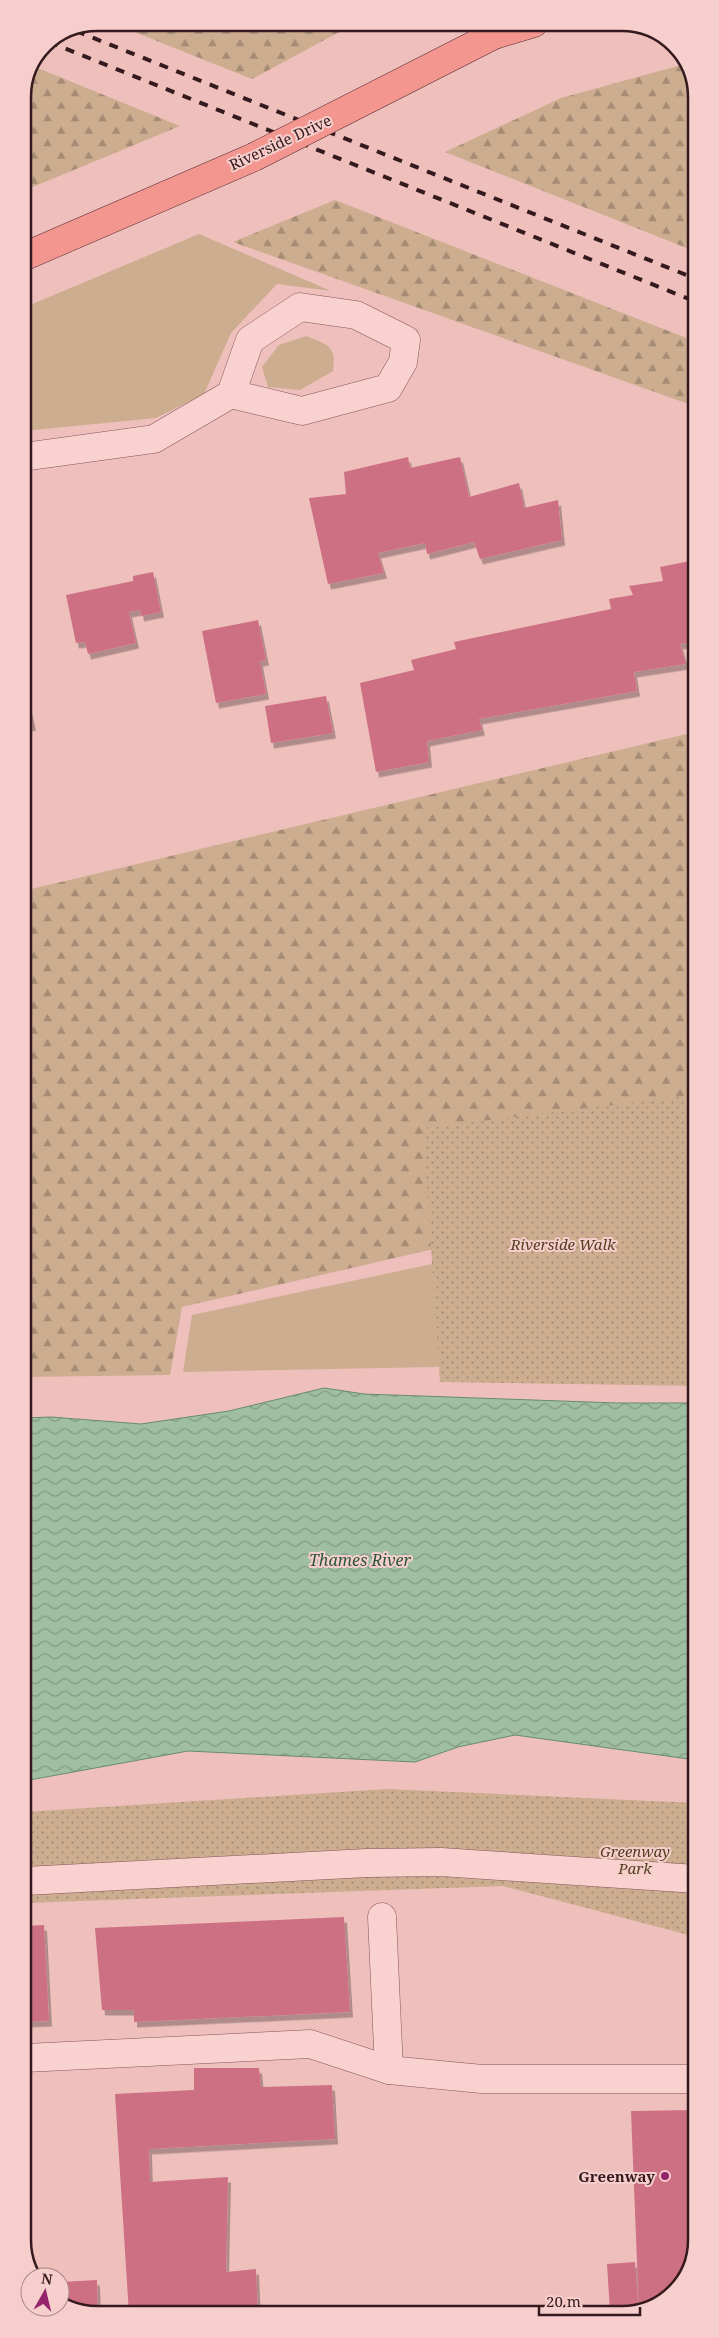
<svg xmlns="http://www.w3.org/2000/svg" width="719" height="2337" font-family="'Noto Serif',serif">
<defs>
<pattern id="forest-firs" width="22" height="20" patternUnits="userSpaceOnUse" patternTransform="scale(1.25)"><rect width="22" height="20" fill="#ccad90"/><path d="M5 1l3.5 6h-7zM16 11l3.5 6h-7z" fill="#a68c75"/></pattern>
<pattern id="park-dots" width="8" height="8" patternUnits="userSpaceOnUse" patternTransform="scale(1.25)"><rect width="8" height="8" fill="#ccad90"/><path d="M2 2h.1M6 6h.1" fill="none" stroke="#a68c75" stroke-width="1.8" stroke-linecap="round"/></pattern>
<pattern id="water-waves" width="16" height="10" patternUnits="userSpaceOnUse" patternTransform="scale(1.25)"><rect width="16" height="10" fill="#a0bfa2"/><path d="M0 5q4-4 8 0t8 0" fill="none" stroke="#839a83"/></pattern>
<filter id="shadow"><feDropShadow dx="3" dy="5.5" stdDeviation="0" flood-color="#0004"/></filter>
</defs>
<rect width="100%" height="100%" fill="#eebfbb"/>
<g fill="#ccad90">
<polygon points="199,234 331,291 277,284 231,333 204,394 156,418 23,431 23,308"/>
<path d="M306,336C327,344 337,346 333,371L300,390L268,387L262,367L279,345Z"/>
<polygon points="559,1237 688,1362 183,1372 192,1315"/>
</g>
<g fill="url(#forest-firs)">
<polygon points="112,23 356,23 252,79"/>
<polygon points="685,64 694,78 694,251 445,152 561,98"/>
<polygon points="35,67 180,126 23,191 23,97"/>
<polygon points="335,200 694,341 694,406 233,242"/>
<polygon points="695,732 695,1230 560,1220 182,1307 170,1375 24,1377 23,891"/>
</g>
<g fill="url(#park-dots)">
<polygon points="695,1095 696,1386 440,1382 423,1128"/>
<polygon points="387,1789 696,1803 696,1937 503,1886 25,1903 24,1812"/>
</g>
<polygon fill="url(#water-waves)" stroke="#678c6c" points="324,1388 364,1394 617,1403 696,1403 696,1760 515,1735 458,1747 415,1762 188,1751 24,1781 24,1418 51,1417 141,1424 229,1411"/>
<g fill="#ce7084" filter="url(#shadow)">
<polygon points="408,457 410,468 460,457 469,497 519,483 524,508 558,500 562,540 480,559 474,542 427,554 425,543 378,553 384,573 328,584 309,498 346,494 344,472"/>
<polygon points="695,560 695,642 680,644 686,664 634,672 637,691 479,719 482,730 427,741 429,762 376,772 360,683 414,670 411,660 456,649 454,642 611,609 609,599 633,595 629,586 663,581 660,567"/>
<polygon points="153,572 161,612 141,616 140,610 129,612 136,643 88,654 85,642 76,643 66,595 133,581 133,576"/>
<polygon points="258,620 266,660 260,661 266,694 216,703 202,631"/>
<polygon points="23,681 33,725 23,727"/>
<polygon points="326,696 333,733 271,743 265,706"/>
<polygon points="344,1917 350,2012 134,2022 134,2010 102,2010 95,1928"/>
<polygon points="44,1925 49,2021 25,2022 25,1926"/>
<polygon points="194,2068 259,2068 261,2087 332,2085 335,2139 149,2149 150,2182 228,2177 226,2272 256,2269 258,2314 129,2314 115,2094 194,2090"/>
<polygon points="696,2110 696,2240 681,2286 639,2312 631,2111"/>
<polygon points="635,2262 639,2312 610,2312 607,2264"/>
<polygon points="97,2280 98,2314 92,2314 60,2301 60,2282"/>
</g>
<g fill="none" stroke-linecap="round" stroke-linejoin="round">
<g stroke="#86555a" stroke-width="29">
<g id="minor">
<polyline points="23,457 154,439 231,394 302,411 388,388 403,362 406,340 356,315 300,307 250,340 231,394"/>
<polyline points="25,1881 367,1863 441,1862 696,1879"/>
<polyline points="382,1917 389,2070"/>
<polyline points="25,2058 310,2044 389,2070 482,2079 696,2079"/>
</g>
</g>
<g stroke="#532a31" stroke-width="29">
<g id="major">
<polyline points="494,35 534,23"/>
<polyline points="23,257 254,157"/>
</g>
</g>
<use href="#minor" stroke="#f9d1ce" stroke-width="28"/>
<use href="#major" stroke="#f49690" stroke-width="28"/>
<g stroke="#341a1e" stroke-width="4" stroke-dasharray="9 9" stroke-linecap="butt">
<polyline points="76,31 694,278"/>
<polyline points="49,42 694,301"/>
</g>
<g stroke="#532a31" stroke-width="29" stroke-linecap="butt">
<polyline id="major-bridge" points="254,157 494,35"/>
</g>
<use href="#major-bridge" stroke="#f49690" stroke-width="28"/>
</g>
<circle fill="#96246d" stroke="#f6cecb" stroke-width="2" cx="665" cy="2176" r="5"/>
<g text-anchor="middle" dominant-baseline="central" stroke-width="4" stroke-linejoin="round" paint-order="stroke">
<g font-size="15" fill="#341a1e" stroke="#f6cecb">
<text transform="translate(280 142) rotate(-25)">Riverside Drive</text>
</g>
<g font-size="15" font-style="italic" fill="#513f20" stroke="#f6cecb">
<text x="563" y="1244">Riverside Walk</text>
<text x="635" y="1851">Greenway<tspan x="635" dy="17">Park</tspan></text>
</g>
<g font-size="15" font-weight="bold" fill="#341a1e" stroke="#f6cecb" text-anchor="end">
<text x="655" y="2176">Greenway</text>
</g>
<g font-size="16" font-style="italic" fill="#295536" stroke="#f6cecb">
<text x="360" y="1560">Thames River</text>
</g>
</g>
<path d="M0 0H719V2337H0ZM97 31H622A66 66 0 0 1 688 97V2240A66 66 0 0 1 622 2306H97A66 66 0 0 1 31 2240V97A66 66 0 0 1 97 31Z" fill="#f6cecb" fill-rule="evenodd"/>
<path fill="none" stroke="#341a1e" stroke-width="2.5" d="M97 31H622A66 66 0 0 1 688 97V2240A66 66 0 0 1 622 2306H97A66 66 0 0 1 31 2240V97A66 66 0 0 1 97 31Z"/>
<g transform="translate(45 2292) rotate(8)"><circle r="24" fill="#f6cecb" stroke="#a88686"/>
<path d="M0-4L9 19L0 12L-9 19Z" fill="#96246d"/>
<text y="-8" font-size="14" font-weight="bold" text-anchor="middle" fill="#341a1e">N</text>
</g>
<path d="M539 2307v8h101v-8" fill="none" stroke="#341a1e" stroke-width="2.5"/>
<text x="546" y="2307" font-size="15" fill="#341a1e" stroke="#f6cecb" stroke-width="4" paint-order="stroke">20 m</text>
</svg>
